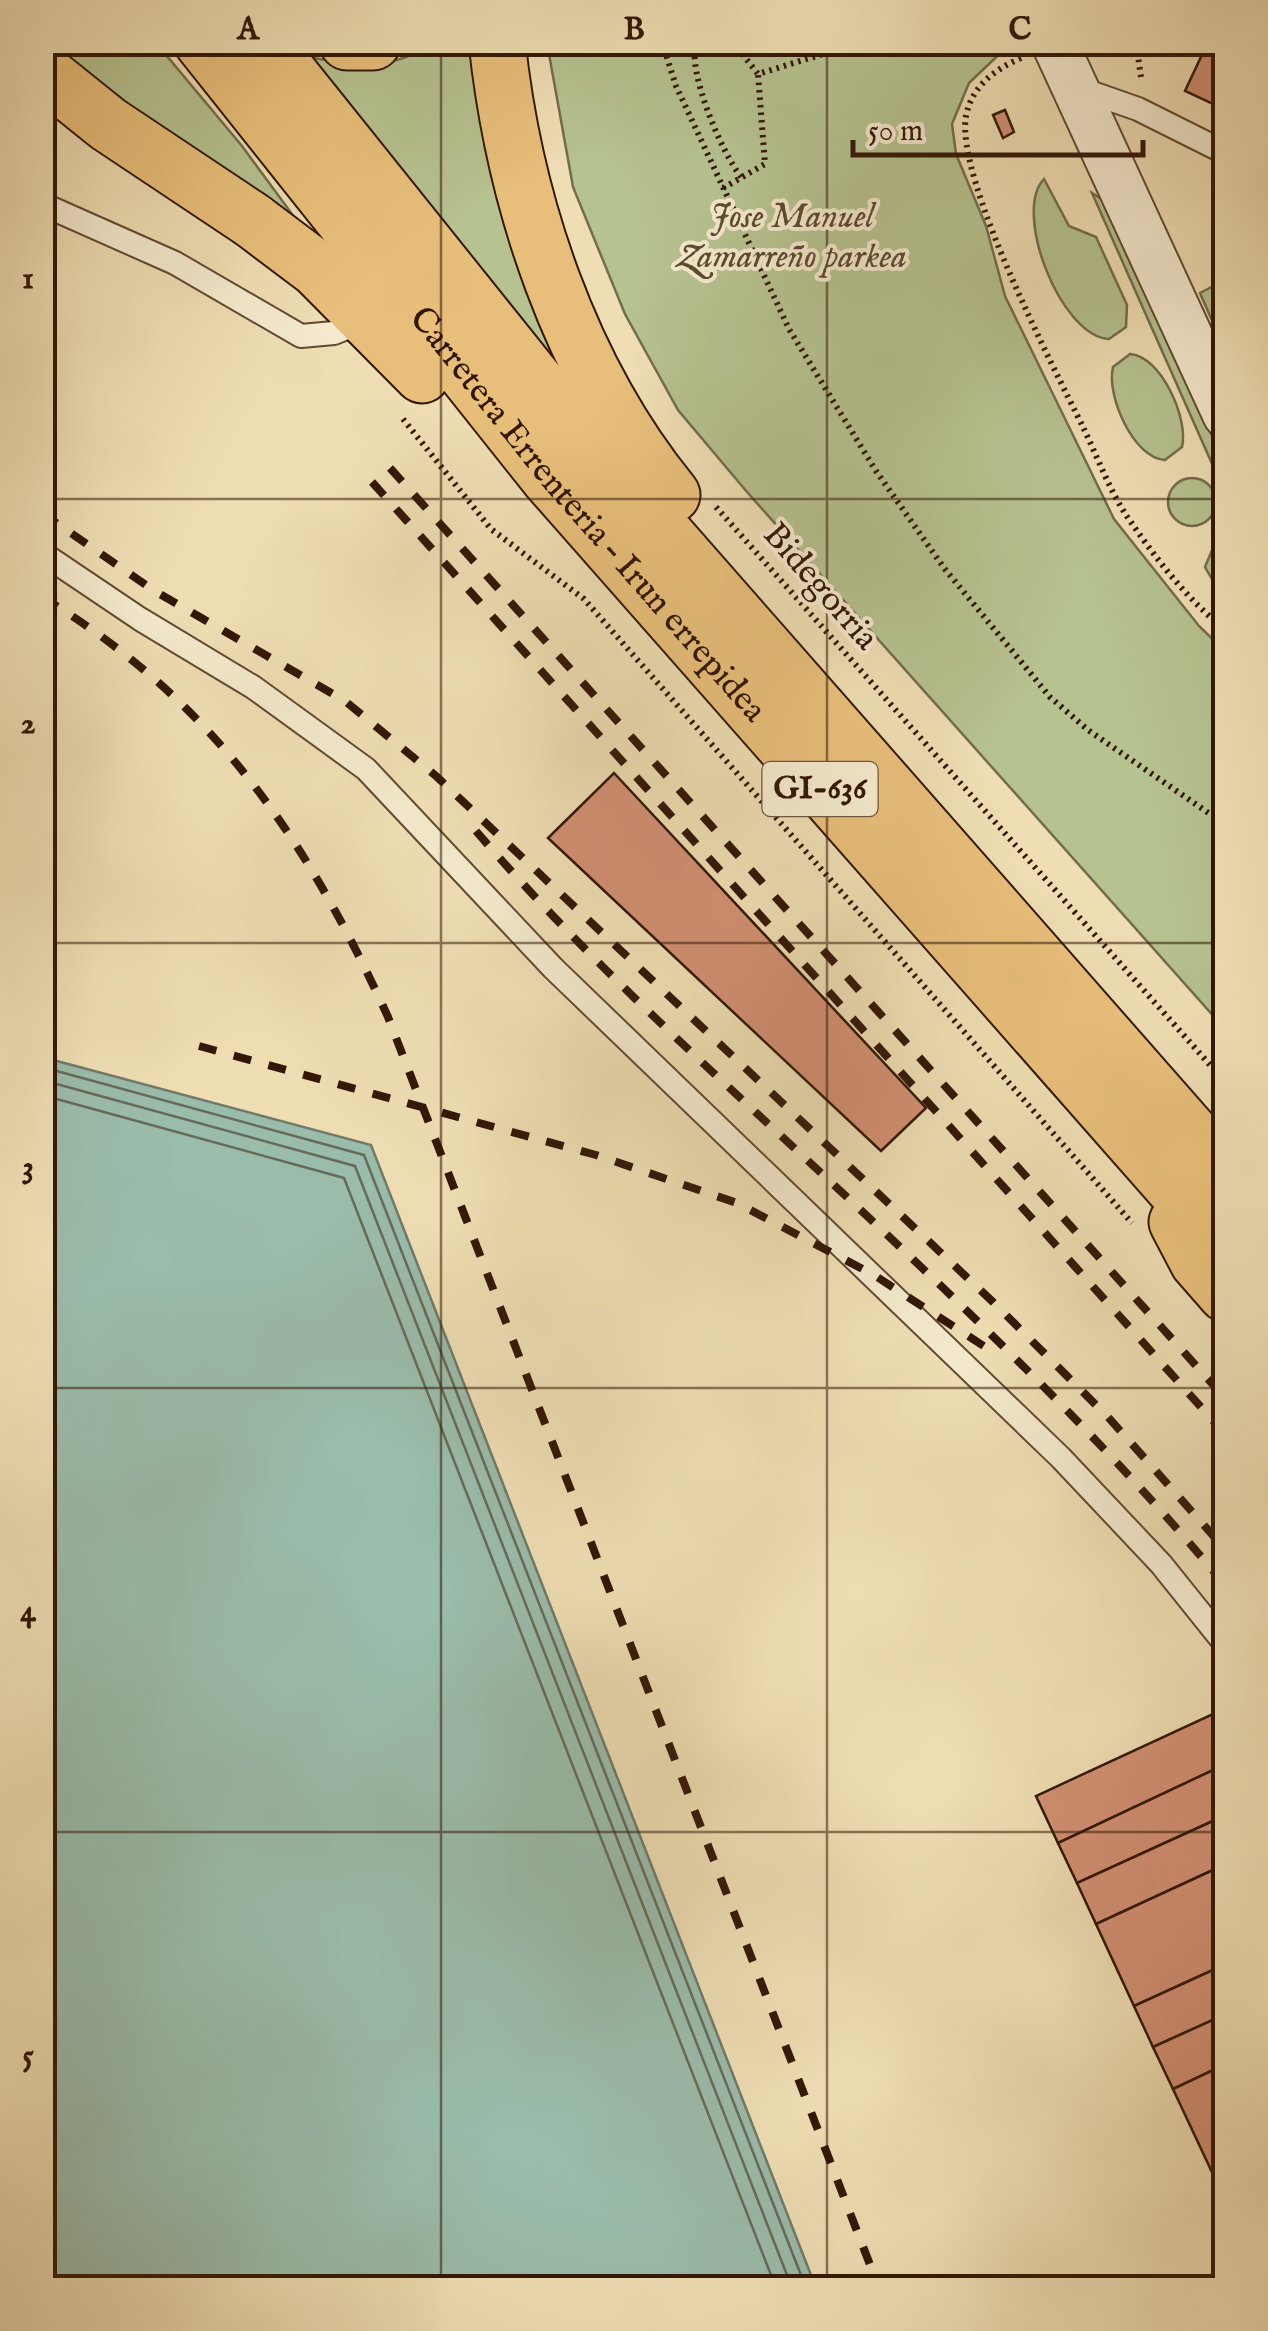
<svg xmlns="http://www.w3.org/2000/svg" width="1268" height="2331" font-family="'IM FELL English',serif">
<rect width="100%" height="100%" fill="#efdeb4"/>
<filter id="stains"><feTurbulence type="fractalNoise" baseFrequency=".002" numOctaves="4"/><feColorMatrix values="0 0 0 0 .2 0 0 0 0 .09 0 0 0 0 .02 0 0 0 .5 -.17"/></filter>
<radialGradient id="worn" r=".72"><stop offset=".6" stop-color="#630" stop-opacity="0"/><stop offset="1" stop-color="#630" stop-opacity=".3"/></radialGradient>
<g fill="#b6c290" stroke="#746c4b" stroke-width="2.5">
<path d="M800,42C850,70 903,46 955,42C974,41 993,42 1011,43L969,83L952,124L956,154L986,226L1005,296L1114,519L1199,626L1225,651V1029L747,492L678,410L625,314L573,187L547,43Z"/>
<polygon points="74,43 156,43 242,146 311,240 67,60"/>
<path d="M429,43H475L580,395L313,58C351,63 397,72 429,43Z"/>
<path d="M1044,179L1069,226L1096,237L1127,305L1126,327L1109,339C1061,337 1012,212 1044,179Z"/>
<polygon points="1092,193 1108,203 1225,465 1225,493"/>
<polygon points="1225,280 1225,350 1200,293"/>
<path d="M1130,354C1161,356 1189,419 1182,447L1165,460C1133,458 1106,395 1113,367Z"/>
<circle cx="1192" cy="502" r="24"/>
<polygon points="1225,542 1226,542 1225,602 1205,567 1213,548"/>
</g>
<polygon fill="#9abcab" stroke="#707a69" stroke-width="2.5" points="42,1057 371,1145 816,2288 43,2288"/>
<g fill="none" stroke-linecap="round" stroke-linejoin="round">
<g stroke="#666a58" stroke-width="2.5">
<polyline points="42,1067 364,1155 806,2288"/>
<polyline points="42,1080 355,1166 792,2288"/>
<polyline points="42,1095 344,1178 776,2288"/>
</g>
</g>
<g fill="#d29074" stroke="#321706" stroke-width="2.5">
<polygon points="1208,42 1226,42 1226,110 1185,91"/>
<polygon points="1005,110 1014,132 1003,138 993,115"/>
<polygon points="614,773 926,1108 881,1151 548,838"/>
<polygon points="1226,1708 1226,1764 1058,1843 1036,1796"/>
<polygon points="1226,1764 1226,1815 1077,1883 1058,1843"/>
<polygon points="1226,1815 1226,1864 1096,1924 1077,1883"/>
<polygon points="1226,1864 1226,1964 1134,2006 1096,1924"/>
<polygon points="1226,1964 1226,2014 1153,2047 1134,2006"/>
<polygon points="1226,2014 1226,2064 1173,2089 1153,2047"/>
<polygon points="1226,2064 1226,2163 1211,2170 1173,2089"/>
<polygon points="1226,2163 1226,2202 1211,2170"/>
</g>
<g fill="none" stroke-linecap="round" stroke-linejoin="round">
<g stroke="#614932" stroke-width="26">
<g id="lane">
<polyline points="1078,88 1138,109 1226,153"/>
<polyline points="42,204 175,263 301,336 334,333 366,320"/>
<polyline points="42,553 140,619 253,687 366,769 553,968 1061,1458 1161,1564 1226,1645"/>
</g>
</g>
<g stroke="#614932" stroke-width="49">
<polyline id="street" points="1054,42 1226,415"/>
</g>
<g stroke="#321706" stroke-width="59">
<g id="primary">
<path id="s1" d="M202,42L548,477L1226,1247"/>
<polyline points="264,42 587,445 1226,1173"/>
<polyline points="347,42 373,42"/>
<path d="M497,42C514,202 570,370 672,495"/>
<polyline points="252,220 317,269 422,375"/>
<polyline points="1177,1222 1198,1262 1226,1294"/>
</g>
</g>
<g stroke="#321706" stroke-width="6" stroke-dasharray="2.5 5" stroke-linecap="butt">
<polyline points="662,42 676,86 789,329 876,471 944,568 1050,697 1088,730 1226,825"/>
<path d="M696,42C687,72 722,153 741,177"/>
<polyline points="733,42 758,74 862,42"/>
<path d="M1021,58C994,70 972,86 966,116C955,178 1053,366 1083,427C1097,456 1109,489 1126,515C1154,556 1187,600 1226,630"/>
<polyline points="1141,77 1137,49 1144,42"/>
<polyline points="723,188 765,164 758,74"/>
<polyline points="403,419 491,529 584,599 1132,1223"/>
<polyline points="716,507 1226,1083"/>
</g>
<use href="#lane" stroke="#f5eace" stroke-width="22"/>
<use href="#street" stroke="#f5eace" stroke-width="45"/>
<use href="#primary" stroke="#e8bf7a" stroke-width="55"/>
<g stroke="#321706" stroke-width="8" stroke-dasharray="18 18" stroke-linecap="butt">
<polyline points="390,468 1226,1399"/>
<polyline points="372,482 1226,1435"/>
<polyline points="42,513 153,590 345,701 436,776 993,1302 1108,1417 1226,1550"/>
<path d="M42,597C214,701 307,839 388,1017L879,2288"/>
<path d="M476,831C577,949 691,1052 805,1158C951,1294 1098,1432 1226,1586"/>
<polyline points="199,1046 596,1155 737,1203 874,1275 996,1354"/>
</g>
<g stroke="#321706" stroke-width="59" stroke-linecap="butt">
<polyline id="primary-bridge" points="42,71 108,124 252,220"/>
</g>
<use href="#primary-bridge" stroke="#e8bf7a" stroke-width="55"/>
</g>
<path fill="none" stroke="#321706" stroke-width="2.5" stroke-opacity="0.55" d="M441,42V2288M827,42V2288M42,499H1226M42,943H1226M42,1388H1226M42,1832H1226"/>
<g text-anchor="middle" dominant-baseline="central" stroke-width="8" stroke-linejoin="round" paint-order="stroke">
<rect fill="#f5eace" stroke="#6c5642" stroke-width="2.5" x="762.5" y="762" width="115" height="54" rx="8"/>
<g font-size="32" font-weight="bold" fill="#321706">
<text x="820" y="789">GI-636</text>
</g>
<g font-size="35" font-style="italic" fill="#5a4a2f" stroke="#f5eace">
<text x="792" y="217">Jose Manuel<tspan x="792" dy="40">Zamarreño parkea</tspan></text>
</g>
<g font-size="35" fill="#321706" stroke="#f5eace">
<text stroke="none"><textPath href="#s1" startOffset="610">Carretera Errenteria – Irun errepidea</textPath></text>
<text transform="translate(820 587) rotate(49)">Bidegorria</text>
</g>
</g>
<rect width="1268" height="2331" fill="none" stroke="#efdeb4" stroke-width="110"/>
<path d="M853 140v15h290v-15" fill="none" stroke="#321706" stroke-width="5"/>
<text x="868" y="140" font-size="30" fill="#321706" stroke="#f5eace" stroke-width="8" paint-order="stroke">50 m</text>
<rect x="55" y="55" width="1158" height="2221" fill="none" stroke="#321706" stroke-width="4"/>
<g font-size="32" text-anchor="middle" font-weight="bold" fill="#321706">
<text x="248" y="39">A</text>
<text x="634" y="39">B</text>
<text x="1020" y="39">C</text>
<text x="28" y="288">1</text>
<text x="28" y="733">2</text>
<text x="28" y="1177">3</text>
<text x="28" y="1621">4</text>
<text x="28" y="2065">5</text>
</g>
<rect width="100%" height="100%" filter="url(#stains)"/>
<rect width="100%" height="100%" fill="url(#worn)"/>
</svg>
